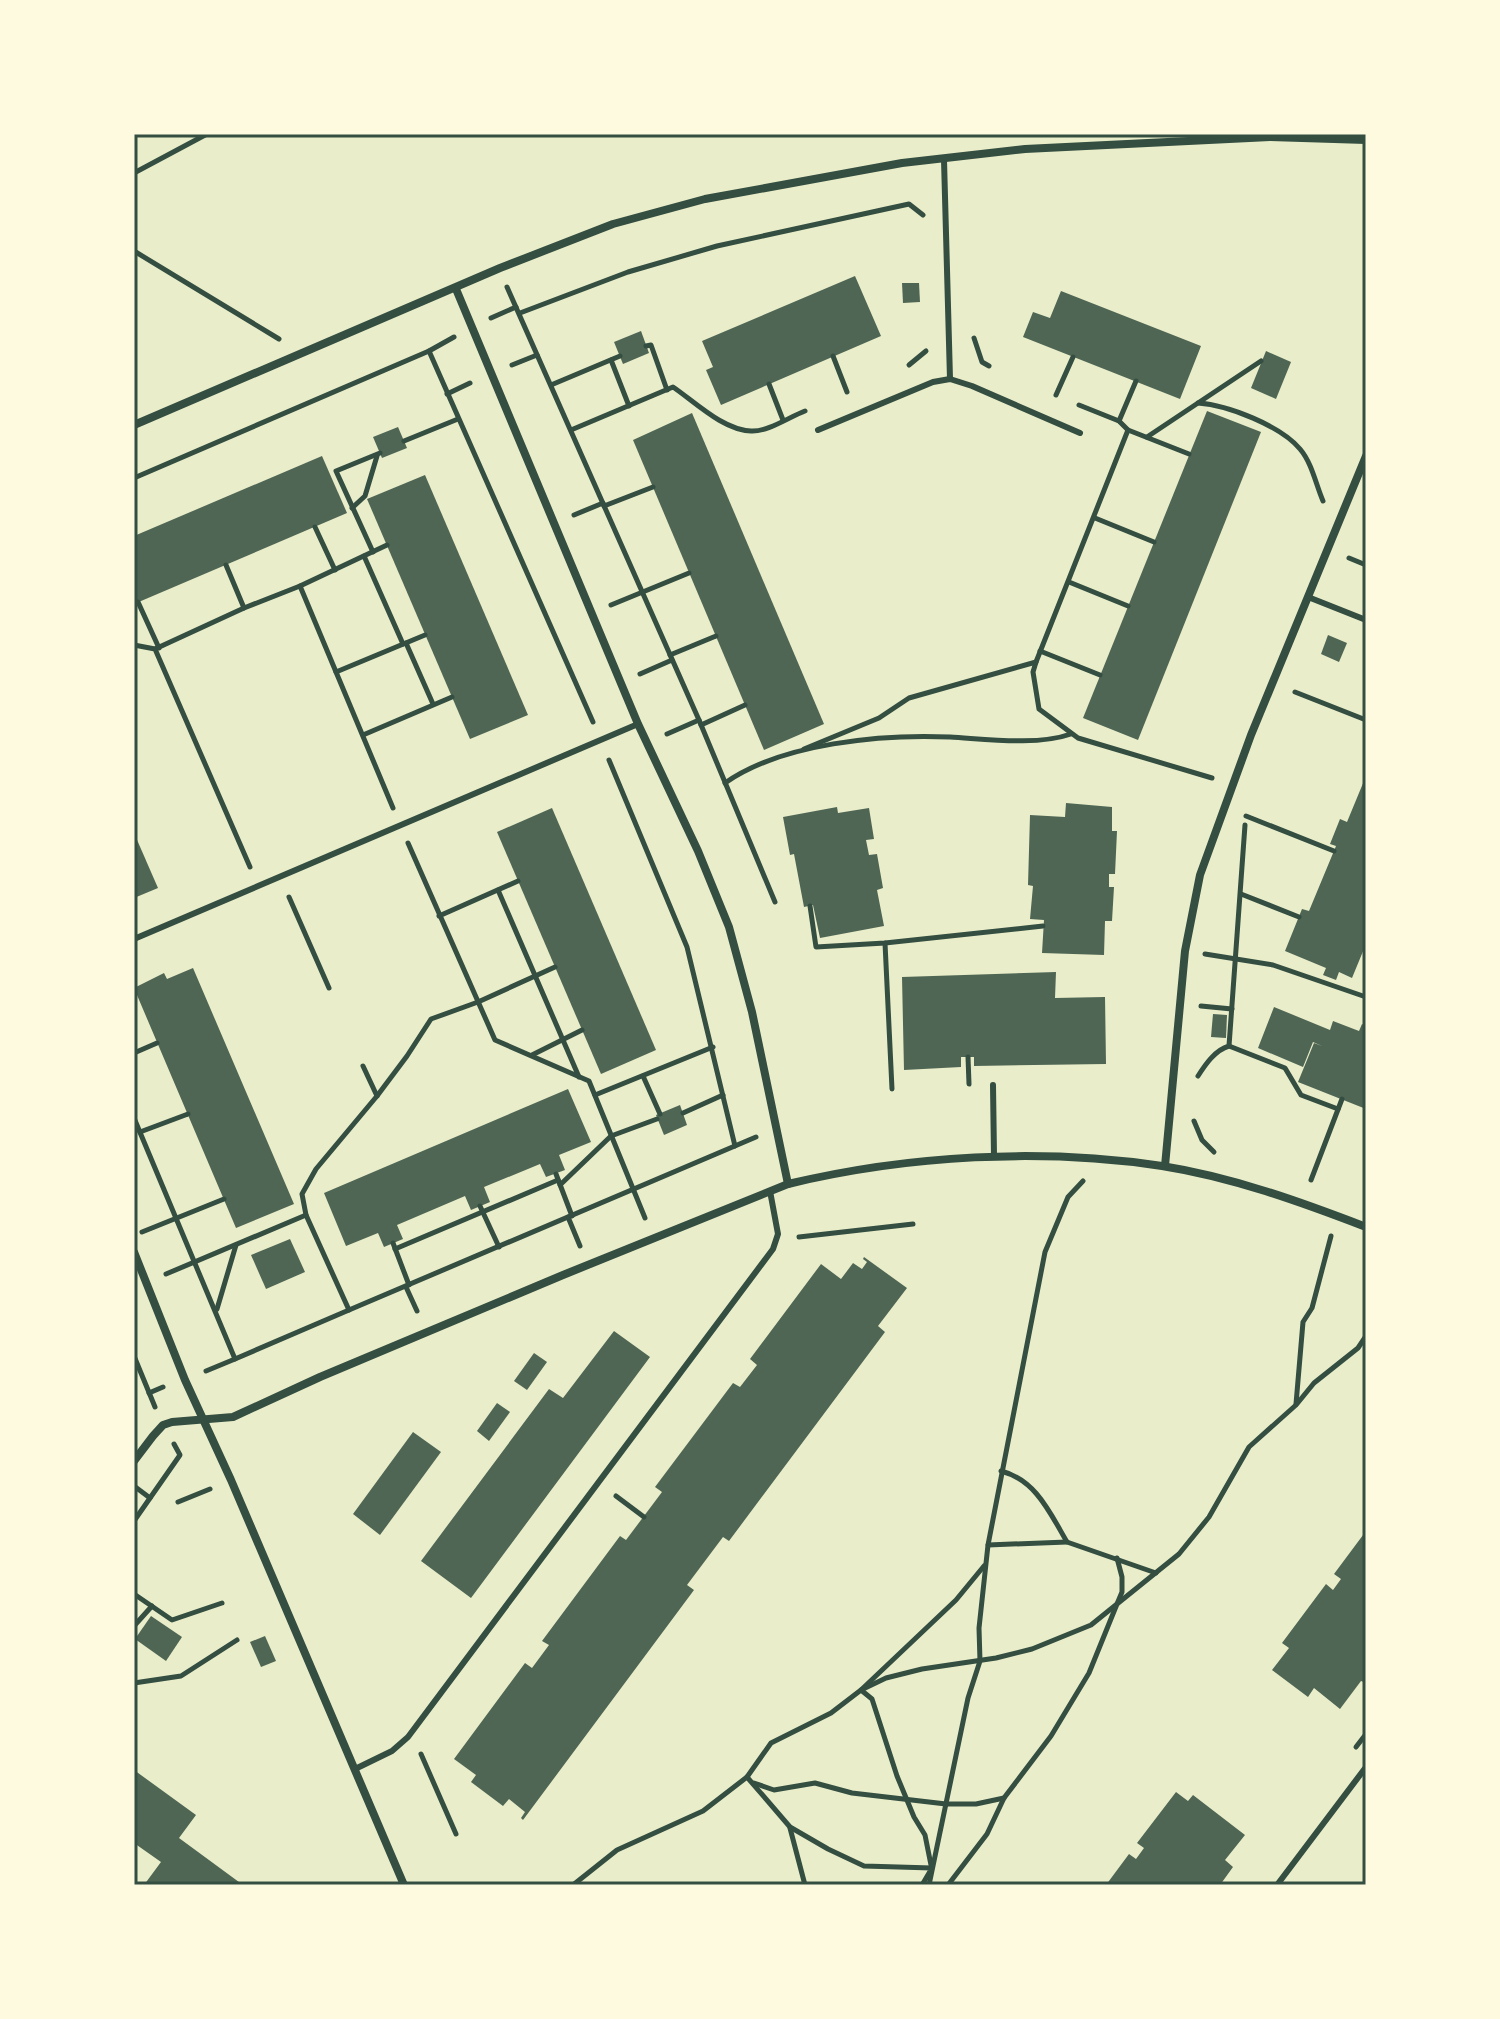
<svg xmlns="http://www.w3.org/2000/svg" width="1500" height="2019" font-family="Poppins,sans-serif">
<rect width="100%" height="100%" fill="#e9edc9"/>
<g fill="#4f6655">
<polygon points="855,276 881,336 721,405 706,370 713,367 702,341"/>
<polygon points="902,283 919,283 920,302 903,303"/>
<polygon points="1061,291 1201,346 1180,399 1023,337 1033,312 1050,318"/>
<polygon points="641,331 649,353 623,364 614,342"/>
<polygon points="1266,351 1291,362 1276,399 1251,388"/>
<polygon points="1207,411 1261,432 1138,740 1083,718"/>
<polygon points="692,413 824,724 764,750 633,440"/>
<polygon points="398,427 407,448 382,458 373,437"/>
<polygon points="322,456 347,513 134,604 134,536"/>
<polygon points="425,475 528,715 470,739 367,499"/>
<polygon points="1328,635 1347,643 1339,662 1321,654"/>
<polygon points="1366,776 1366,944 1352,978 1339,972 1336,980 1323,975 1326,968 1285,951 1302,909 1309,911 1336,846 1330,844 1340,819 1347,822"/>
<polygon points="1066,803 1112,807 1112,831 1117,831 1115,874 1109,874 1109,887 1114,887 1112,921 1105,921 1104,955 1042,953 1044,920 1030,919 1033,886 1028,885 1030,815 1065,817"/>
<polygon points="837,807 838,813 869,808 874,839 866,840 869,855 877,854 883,888 877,890 884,926 820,938 813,905 804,907 794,854 790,855 783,817"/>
<polygon points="552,808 656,1050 601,1074 497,832"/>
<polygon points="134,833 158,888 134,898"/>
<polygon points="193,968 294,1204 236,1228 134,988 164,973 167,979"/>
<polygon points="1056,972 1055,998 1105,997 1106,1064 974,1066 974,1057 961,1057 961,1067 904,1070 902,977"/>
<polygon points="1274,1007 1330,1030 1333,1021 1359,1031 1362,1024 1366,1026 1366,1109 1298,1082 1314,1043 1322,1046 1313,1042 1303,1067 1258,1048"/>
<polygon points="1213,1014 1227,1015 1226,1038 1211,1037"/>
<polygon points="568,1089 591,1142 559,1155 565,1170 546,1177 540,1164 484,1187 490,1202 471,1210 465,1196 397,1225 403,1239 384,1247 378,1233 346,1246 324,1193"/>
<polygon points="680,1105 687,1125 664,1135 656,1115"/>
<polygon points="290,1239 305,1272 266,1289 251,1255"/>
<polygon points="864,1257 907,1288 878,1326 885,1332 729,1541 723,1537 687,1585 694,1590 523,1820 521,1818 525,1812 509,1799 503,1806 471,1782 476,1775 454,1759 525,1663 532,1668 549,1645 542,1641 620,1536 626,1540 662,1492 655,1487 733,1383 740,1387 757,1365 750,1359 821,1264 841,1279 853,1263 862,1269 867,1262 863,1259"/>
<polygon points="614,1331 650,1357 471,1598 421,1561 549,1389 563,1398"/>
<polygon points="534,1353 547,1362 527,1390 514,1381"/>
<polygon points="497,1403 510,1412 489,1441 477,1431"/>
<polygon points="413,1432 441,1452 380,1535 353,1514"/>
<polygon points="1366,1531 1366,1683 1361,1681 1340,1709 1314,1688 1308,1697 1272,1670 1289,1648 1282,1643 1326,1584 1333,1590 1341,1579 1334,1574"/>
<polygon points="151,1616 182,1637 166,1661 135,1639"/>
<polygon points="265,1636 276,1661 261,1667 250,1642"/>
<polygon points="134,1770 196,1815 179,1838 243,1885 144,1885 161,1862 134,1843"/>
<polygon points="1176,1792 1188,1801 1193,1795 1245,1835 1225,1860 1233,1867 1220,1885 1106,1885 1129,1854 1136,1859 1144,1848 1137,1843"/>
</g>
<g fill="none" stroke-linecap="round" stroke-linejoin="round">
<g stroke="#344e41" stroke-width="5">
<polyline points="134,173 207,134"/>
<polyline points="134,251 279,339"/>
<polyline points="507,287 699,720 775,902"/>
<polyline points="520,313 628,272 717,246 909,204 923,215"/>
<polyline points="491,318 516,307"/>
<polyline points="974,338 982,362 989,366"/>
<polyline points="646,346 651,345 667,390"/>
<polyline points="429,351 454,337"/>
<polyline points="833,356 847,392"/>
<polyline points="611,360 629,406"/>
<polyline points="512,365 537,355"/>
<polyline points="909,365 926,351"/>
<polyline points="769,384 783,420"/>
<polyline points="551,385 620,356"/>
<polyline points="447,394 470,383"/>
<polyline points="1056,395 1073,357"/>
<path d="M1198,403C1228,405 1281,426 1300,449C1312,463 1316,485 1323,501"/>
<polyline points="1079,405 1119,421 1128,430 1036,662 1033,672 1039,709 1078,738 1212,778"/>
<polyline points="1119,421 1136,381"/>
<path d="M571,430L673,387C695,402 723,430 751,431C768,432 789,417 805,411"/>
<polyline points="1128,430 1189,454"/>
<polyline points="1147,437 1261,361"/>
<polyline points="404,441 458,419"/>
<polyline points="134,478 429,351 593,722"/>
<polyline points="604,506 653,487"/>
<polyline points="352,508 365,496 377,456"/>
<polyline points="574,515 603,503"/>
<polyline points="1095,518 1154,542"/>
<polyline points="315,527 335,570"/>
<polyline points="373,552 336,471 380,453"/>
<polyline points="364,556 403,644"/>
<polyline points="1349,558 1366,565"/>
<polyline points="226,565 244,608"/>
<polyline points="1069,582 1128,606"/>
<polyline points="300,586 387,545"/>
<polyline points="138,602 159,648"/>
<polyline points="611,605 689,573"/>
<polyline points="406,643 433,704"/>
<polyline points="134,645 155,649 250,867"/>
<polyline points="155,649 244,608 300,586 393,808"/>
<polyline points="1040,651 1100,675"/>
<polyline points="670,655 716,636"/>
<polyline points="336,672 425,635"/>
<polyline points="640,674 672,660"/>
<polyline points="1295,692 1366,720"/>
<polyline points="701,725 745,705"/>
<polyline points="667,734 699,720"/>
<polyline points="363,735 452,697"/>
<polyline points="804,749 879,718 909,698 1036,662"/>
<polyline points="609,760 687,947 735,1146"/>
<path d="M725,783C782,743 882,734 950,737C986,739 1037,746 1071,734"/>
<polyline points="1246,816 1334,851"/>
<polyline points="408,843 495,1040 589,1081 645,1218"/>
<polyline points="498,890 579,1077"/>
<polyline points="1241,894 1299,917"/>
<polyline points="289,897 329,988"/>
<polyline points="810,906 816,947 885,943 1043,926"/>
<polyline points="439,916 518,881"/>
<polyline points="885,943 892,1089"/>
<polyline points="1205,954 1273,965 1366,997"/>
<polyline points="1201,1006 1232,1009"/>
<polyline points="1229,1046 1285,1068 1301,1095 1338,1109"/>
<polyline points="134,1053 157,1043"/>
<polyline points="532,1055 582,1030"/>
<polyline points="968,1057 969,1084"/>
<polyline points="363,1066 377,1096"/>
<polyline points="643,1076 660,1114"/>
<path d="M1198,1076C1205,1065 1215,1050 1229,1046L1245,825"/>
<polyline points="595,1095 713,1047"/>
<polyline points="683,1113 723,1095"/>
<polyline points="134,1118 235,1359 206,1371"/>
<polyline points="1194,1121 1202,1140 1214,1152"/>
<polyline points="140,1132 188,1114"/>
<polyline points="556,1174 572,1216"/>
<polyline points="1311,1180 1342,1099"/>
<polyline points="560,1185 611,1136 657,1119"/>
<polyline points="480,1206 499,1247"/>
<polyline points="306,1215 302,1194 316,1169 377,1096 407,1056 431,1019 478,1002 555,967"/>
<polyline points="568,1217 580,1246"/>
<polyline points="142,1232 224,1199"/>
<polyline points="799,1237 913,1224"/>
<polyline points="393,1243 409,1285"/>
<polyline points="395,1249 558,1180"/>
<polyline points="166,1274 306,1215 349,1310 235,1359"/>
<polyline points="406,1287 417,1311"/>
<polyline points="217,1309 236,1245"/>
<polyline points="349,1310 756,1137"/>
<polyline points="134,1356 155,1407"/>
<polyline points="149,1393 163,1387"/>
<polyline points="1296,1404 1303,1322 1312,1308 1331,1236"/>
<path d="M1001,1471C1036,1480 1050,1513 1067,1542L1156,1573"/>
<polyline points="134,1486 150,1498"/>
<polyline points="616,1496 644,1517"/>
<polyline points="178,1502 210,1489"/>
<polyline points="134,1521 180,1455 174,1444"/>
<polyline points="988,1545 1067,1542"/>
<polyline points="134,1594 172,1620 222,1603"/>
<polyline points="134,1626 152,1606"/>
<polyline points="134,1683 181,1676 237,1640"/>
<polyline points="1356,1747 1366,1734"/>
<polyline points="421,1754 456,1834"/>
<polyline points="747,1777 790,1827 828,1849 864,1866 932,1868 922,1885"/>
<polyline points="754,1783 774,1790 815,1783 852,1793 946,1804 976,1804 1004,1798"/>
<polyline points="790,1828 805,1885"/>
<polyline points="931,1865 925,1835 914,1817 897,1776 872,1699 861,1690 956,1600 984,1566"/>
<polyline points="573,1885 617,1850 703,1811 747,1777 771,1743 831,1713 861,1690 886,1678 922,1669 996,1658 1032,1649 1091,1625 1117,1604 1122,1592 1122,1577 1117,1558"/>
<polyline points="929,1885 968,1698 980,1661 979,1628 988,1545 1045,1252 1068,1197 1083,1181"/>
<polyline points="948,1885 987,1834 1004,1798 1051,1736 1089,1673 1117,1604 1179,1554 1209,1517 1249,1447 1296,1405 1314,1383 1358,1348 1366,1336"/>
</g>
<g stroke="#344e41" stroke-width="6">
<polyline points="944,160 950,379"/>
<polyline points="818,430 933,382 950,379 972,386 1080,433"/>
<polyline points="1308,597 1366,620"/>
<polyline points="134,939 638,724"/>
<polyline points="993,1085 994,1156"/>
<polyline points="355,1769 392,1751 408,1737 773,1249 778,1234 770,1191"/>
<polyline points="1277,1885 1366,1767"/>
</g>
<g stroke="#344e41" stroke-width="8">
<polyline points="456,289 638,724 698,851 729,927 752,1012 788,1184"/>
<polyline points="134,425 500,268 613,224 705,199 902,163 1025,149 1270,137 1366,140"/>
<polyline points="1165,1166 1185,951 1200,875 1251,735 1366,456"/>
<polyline points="134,1252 185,1380 231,1480 404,1885"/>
<path d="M134,1461L153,1436L163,1425L172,1422L233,1417L320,1377L563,1275L788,1184C909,1155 1040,1148 1162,1166C1232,1177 1301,1202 1366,1227"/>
</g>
</g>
<rect width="1500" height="2019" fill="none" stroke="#fefae0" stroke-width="272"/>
<rect x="136" y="136" width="1228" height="1747" fill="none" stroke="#344e41" stroke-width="3"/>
</svg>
